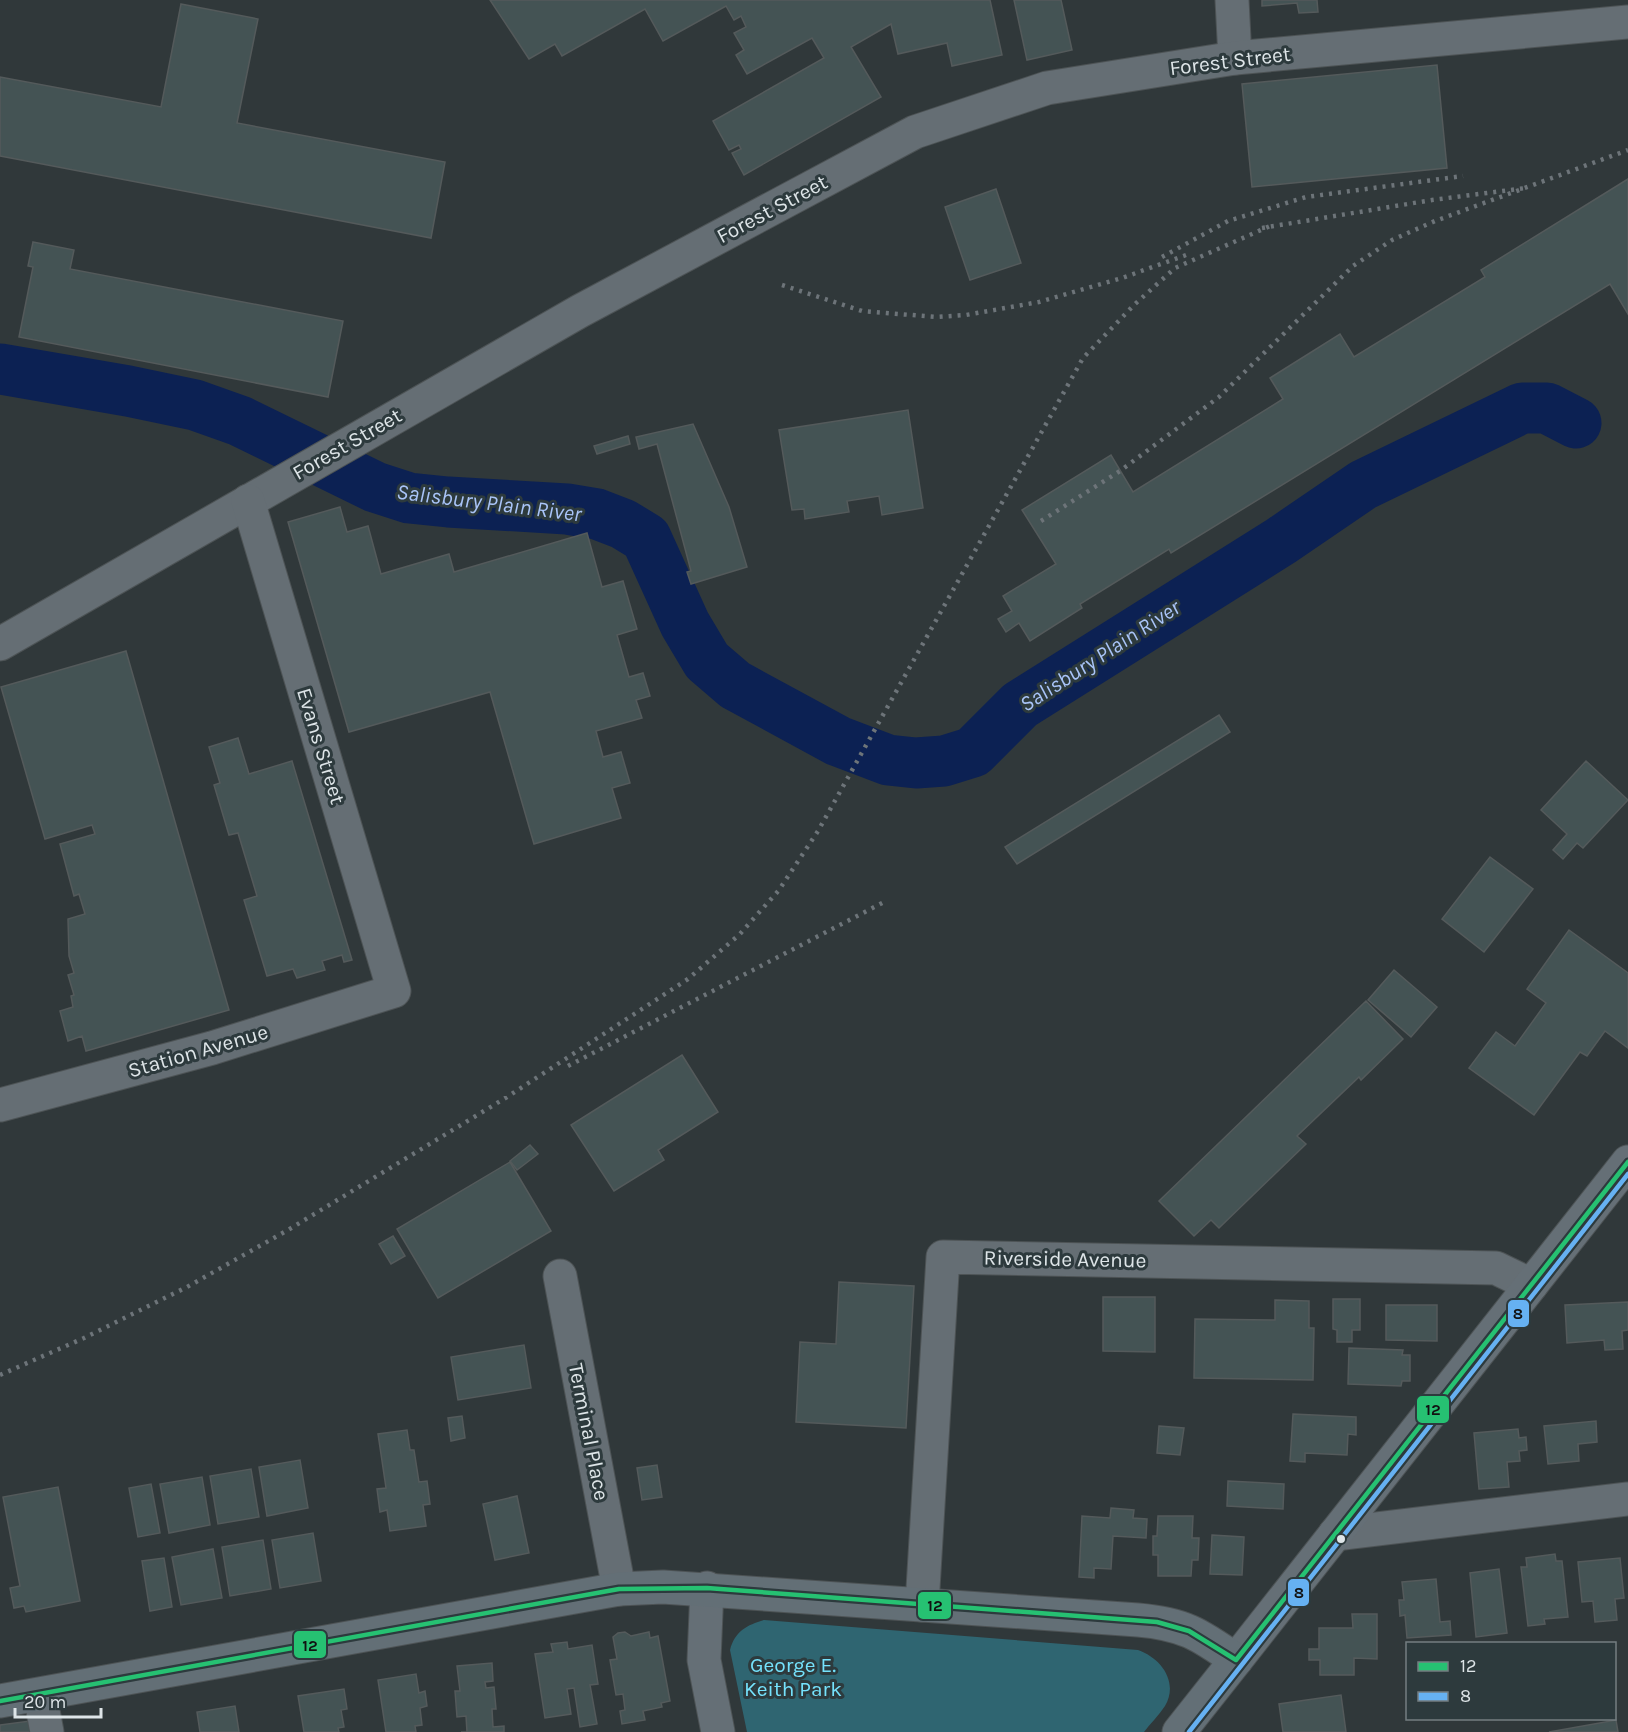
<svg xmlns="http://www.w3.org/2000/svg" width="1628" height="1732" font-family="Karla,sans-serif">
<rect width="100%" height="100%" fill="#30383a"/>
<path fill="#2f6571" d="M764,1620L1138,1650C1161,1658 1179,1682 1165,1706C1159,1715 1150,1724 1144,1732H747L730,1650C735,1631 747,1625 764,1620Z"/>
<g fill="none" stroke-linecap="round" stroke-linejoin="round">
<polyline stroke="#0c2153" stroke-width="51" points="0,369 128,391 195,405 240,421 375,487 409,498 448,502 567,509 597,514 623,524 646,538 685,624 707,661 735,685 838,741 888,760 916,763 944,761 973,752 1020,705 1281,541 1363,485 1522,408 1547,408 1576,423"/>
</g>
<g fill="#445354" stroke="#545a5b" stroke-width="1.5">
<polygon points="490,0 990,0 1002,55 952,66 947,43 898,54 891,24 851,47 881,97 744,175 732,153 741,149 739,145 729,150 713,121 824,58 812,38 747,74 736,55 744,50 734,33 746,27 741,16 734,20 726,6 663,41 645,9 562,56 555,44 529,59"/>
<polygon points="1014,0 1061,0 1072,50 1027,60"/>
<polygon points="1262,0 1317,0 1318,12 1299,13 1297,3 1262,6"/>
<polygon points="181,4 258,19 237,123 445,162 431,238 0,156 0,77 161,107"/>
<polygon points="1437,65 1447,168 1252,187 1242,84"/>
<polygon points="1628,179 1628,314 1610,284 1171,553 1169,549 1080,604 1082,608 1030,641 1019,623 1006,632 998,619 1012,611 1003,596 1056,564 1022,510 1111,455 1133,492 1283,399 1270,378 1340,334 1354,357 1485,277 1481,270"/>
<polygon points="996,189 1021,263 970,280 945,207"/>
<polygon points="33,242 74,250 70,269 343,321 328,397 19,337 33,267 28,266"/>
<polygon points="908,410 923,508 882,515 879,496 847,501 849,512 805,519 804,509 792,510 779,430"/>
<polygon points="693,424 729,507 747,567 691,584 687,572 691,571 657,444 639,449 636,437"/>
<polygon points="628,436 630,444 597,454 594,446"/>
<polygon points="340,507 347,532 368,526 381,574 449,554 454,572 587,533 602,587 623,581 637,629 617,635 629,677 643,673 650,696 636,700 642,718 596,731 603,757 621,752 630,783 612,788 621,818 534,844 490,692 349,732 288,522"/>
<polygon points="126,651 229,1010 86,1051 82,1036 68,1041 60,1011 73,1007 71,996 74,995 68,975 74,973 69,956 68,919 85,914 79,894 74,896 60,844 95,834 92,825 45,839 1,687"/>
<polygon points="1219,715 1230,732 1017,864 1005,847"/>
<polygon points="238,738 249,774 292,761 352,960 344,962 342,955 322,961 325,970 297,978 293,969 267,976 244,900 257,896 238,833 229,835 214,785 220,783 209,747"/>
<polygon points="1586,761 1628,800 1583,848 1577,843 1563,859 1553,850 1567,834 1541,810"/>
<polygon points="1490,857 1533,889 1484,952 1442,919"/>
<polygon points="1569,930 1628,973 1628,1048 1605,1031 1587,1056 1580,1052 1534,1115 1469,1068 1496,1032 1515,1046 1546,1003 1527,989"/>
<polygon points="1394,970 1437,1007 1411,1037 1368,1000"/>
<polygon points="1366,1001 1403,1039 1361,1080 1359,1077 1297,1136 1306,1144 1219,1228 1211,1220 1194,1236 1159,1201"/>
<polygon points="682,1055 718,1112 658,1150 664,1160 614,1191 571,1125"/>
<polygon points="530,1145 538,1154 517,1170 510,1161"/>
<polygon points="510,1162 551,1231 438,1298 397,1229"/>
<polygon points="393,1236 405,1256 391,1264 379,1244"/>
<polygon points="839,1282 914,1286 906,1428 796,1422 800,1342 836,1344"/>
<polygon points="1103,1297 1155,1297 1155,1352 1103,1351"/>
<polygon points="1333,1299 1360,1299 1360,1330 1352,1330 1352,1342 1337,1342 1337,1330 1333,1329"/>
<polygon points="1275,1300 1309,1301 1309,1328 1314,1328 1313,1380 1194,1378 1195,1319 1275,1320"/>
<polygon points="1628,1302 1628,1330 1622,1331 1623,1349 1605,1350 1604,1340 1567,1343 1565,1305"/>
<polygon points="1386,1305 1437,1305 1437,1341 1386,1340"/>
<polygon points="524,1345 531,1388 458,1400 451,1357"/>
<polygon points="1349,1348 1403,1350 1402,1355 1410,1355 1410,1381 1402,1381 1401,1386 1348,1384"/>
<polygon points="1293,1414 1356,1417 1356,1435 1348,1434 1347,1455 1305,1453 1305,1462 1290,1461"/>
<polygon points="462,1416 465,1438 451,1441 448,1418"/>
<polygon points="1596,1421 1597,1442 1578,1444 1579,1461 1548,1464 1544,1426"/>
<polygon points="1159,1426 1184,1428 1180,1455 1157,1453"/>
<polygon points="1518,1429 1519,1438 1526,1437 1527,1450 1519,1451 1520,1461 1507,1462 1509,1487 1479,1489 1474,1433"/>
<polygon points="407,1430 410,1450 414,1450 419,1482 427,1481 430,1504 423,1505 426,1526 390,1531 387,1510 380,1512 377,1489 386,1488 378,1434"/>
<polygon points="300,1460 308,1508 267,1516 259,1467"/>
<polygon points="657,1465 662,1497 642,1500 637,1468"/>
<polygon points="251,1469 259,1517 218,1524 210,1476"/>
<polygon points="202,1477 210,1525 169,1533 160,1484"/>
<polygon points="1228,1481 1284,1484 1283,1509 1227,1506"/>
<polygon points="151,1484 160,1533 138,1537 129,1488"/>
<polygon points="58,1487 80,1601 26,1612 24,1606 14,1608 10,1588 20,1586 3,1497"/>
<polygon points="517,1496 529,1553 495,1560 483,1504"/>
<polygon points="1111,1508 1134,1510 1133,1518 1147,1519 1146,1538 1113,1536 1111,1569 1094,1568 1094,1578 1079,1577 1082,1516 1110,1518"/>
<polygon points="1158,1516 1193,1516 1192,1538 1199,1538 1198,1560 1192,1560 1191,1576 1158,1576 1158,1555 1153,1555 1153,1536 1157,1536"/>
<polygon points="313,1533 321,1581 280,1588 272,1540"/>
<polygon points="1212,1535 1244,1537 1242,1575 1210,1574"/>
<polygon points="263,1540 271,1589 230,1596 222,1547"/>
<polygon points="213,1549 222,1598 181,1605 172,1557"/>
<polygon points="1555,1554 1556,1561 1562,1561 1568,1617 1544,1619 1545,1624 1528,1626 1521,1567 1527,1567 1526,1558"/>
<polygon points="164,1558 172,1607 150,1611 142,1561"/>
<polygon points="1620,1558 1624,1598 1615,1599 1617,1620 1595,1622 1593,1601 1582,1602 1578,1562"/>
<polygon points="1499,1569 1507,1633 1476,1637 1470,1573"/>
<polygon points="1436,1579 1440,1622 1450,1621 1451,1635 1407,1638 1405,1615 1400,1616 1399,1600 1404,1600 1402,1582"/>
<polygon points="1352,1614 1377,1614 1377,1659 1354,1658 1354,1675 1320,1675 1320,1660 1309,1660 1309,1649 1319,1649 1319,1628 1353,1628"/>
<polygon points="625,1632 631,1636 649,1632 650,1638 658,1636 670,1701 661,1703 662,1707 643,1711 645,1720 622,1724 620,1711 625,1710 623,1694 616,1695 610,1660 617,1659 613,1637 618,1633"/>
<polygon points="567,1642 568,1649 592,1645 598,1684 590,1685 597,1724 580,1727 574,1688 567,1689 571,1714 545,1718 535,1654 553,1652 551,1644"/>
<polygon points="492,1663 493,1681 485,1682 486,1688 494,1687 496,1709 492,1709 493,1727 504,1726 504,1732 461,1732 467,1732 466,1716 457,1717 455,1691 460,1691 457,1666"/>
<polygon points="416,1674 419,1693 425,1691 427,1706 420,1708 422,1725 415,1726 416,1732 386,1732 378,1680"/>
<polygon points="344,1689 347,1709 341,1710 344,1727 338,1728 339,1732 304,1732 298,1696"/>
<polygon points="1341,1695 1346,1732 1283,1732 1279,1704"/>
<polygon points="235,1706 239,1732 200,1732 197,1712"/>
<polygon points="1616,1720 1618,1732 1549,1732"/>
<polygon points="30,1721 32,1732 0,1732 0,1725"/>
</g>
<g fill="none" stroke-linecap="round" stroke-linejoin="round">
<g stroke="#4d5355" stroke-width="35">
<g id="minor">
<polyline points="1232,0 1235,58"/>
<polyline points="0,644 580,311 915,132 1047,88 1235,58 1628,22"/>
<polyline points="0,1105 212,1048 394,991 248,501"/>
<polyline points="560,1276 619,1589"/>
<polyline points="1335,1534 1628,1499"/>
<polyline points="922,1605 943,1257 1496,1268 1531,1285"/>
<polyline points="40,1695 47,1732"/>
</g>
</g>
<g stroke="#4d5355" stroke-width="35">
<g id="secondary">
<polyline points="707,1588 704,1660 718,1732"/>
<polyline points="1236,1660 1628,1162"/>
</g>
</g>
<g stroke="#4d5355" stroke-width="35">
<path id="primary" d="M0,1701L619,1589L663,1587L1138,1620C1184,1624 1199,1634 1236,1660L1179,1732"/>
</g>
<use href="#minor" stroke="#656e74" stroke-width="33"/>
<use href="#secondary" stroke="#656f76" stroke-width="33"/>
<use href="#primary" stroke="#636f76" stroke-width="33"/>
<g stroke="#6d7479" stroke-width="4.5" stroke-dasharray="3 6" stroke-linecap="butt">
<polyline points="1262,228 1432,200 1526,188"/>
<polyline points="1162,257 1228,221 1306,197 1463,176"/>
<polyline points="782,285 862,311 936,317 966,315 1039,302 1122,278 1186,255"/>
<polyline points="1041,521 1120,471 1219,397 1353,266 1392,240 1435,221 1628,150"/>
<polyline points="568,1066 886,901"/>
<polyline points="0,1375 84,1338 187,1287 288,1230 507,1097 688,979 740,934 779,890 818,831 1083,358 1135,304 1175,268 1270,226"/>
</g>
<g stroke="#2d3a3d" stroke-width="9">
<polyline id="bus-1" points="0,1701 619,1589 707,1588 1157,1622 1189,1631 1236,1660 1628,1162"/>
</g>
<g stroke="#2d3a3d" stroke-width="9">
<polyline id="bus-2" points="1189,1732 1628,1174"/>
</g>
<use href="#bus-1" stroke="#26c172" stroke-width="4.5"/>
<use href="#bus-2" stroke="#66b1f2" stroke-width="4.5"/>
</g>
<circle fill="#dee5e8" stroke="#2d3a3d" stroke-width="2" cx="1341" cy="1539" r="5"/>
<g text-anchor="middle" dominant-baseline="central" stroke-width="6" stroke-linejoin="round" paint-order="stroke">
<g font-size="21" fill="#dee5e8" stroke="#2d3a3d">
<text transform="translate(1230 61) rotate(-7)">Forest Street</text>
<text transform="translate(772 209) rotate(-28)">Forest Street</text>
<text transform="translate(347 444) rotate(-30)">Forest Street</text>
<text transform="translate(321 746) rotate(73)">Evans Street</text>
<text transform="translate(198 1051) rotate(-16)">Station Avenue</text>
<text transform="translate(1065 1259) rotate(1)">Riverside Avenue</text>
<text transform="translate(589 1432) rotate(79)">Terminal Place</text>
</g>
<g font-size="21" fill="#75e2fc" stroke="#2d3a3d">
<text x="793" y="1665">George E.<tspan x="793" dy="24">Keith Park</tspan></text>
</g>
<g font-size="22" font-style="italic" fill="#a9c4f8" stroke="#2d3a3d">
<text transform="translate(489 503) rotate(7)">Salisbury Plain River</text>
<text transform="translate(1100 656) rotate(-33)">Salisbury Plain River</text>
</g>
</g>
<g stroke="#2d3a3d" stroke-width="2">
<rect x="1507" y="1299" width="23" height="29" rx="6" fill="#66b1f2"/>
<rect x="1416" y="1395" width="34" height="29" rx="6" fill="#26c172"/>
<rect x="1287" y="1578" width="23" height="29" rx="6" fill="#66b1f2"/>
<rect x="917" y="1591" width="35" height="29" rx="6" fill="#26c172"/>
<rect x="293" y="1630" width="34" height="29" rx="6" fill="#26c172"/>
</g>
<g font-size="16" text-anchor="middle" font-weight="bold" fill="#111">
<text x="1518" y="1319">8</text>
<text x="1433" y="1415">12</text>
<text x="1299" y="1598">8</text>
<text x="935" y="1611">12</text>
<text x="310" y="1651">12</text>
</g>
<rect x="1406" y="1642" width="210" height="78" fill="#2d3a3d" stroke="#747e81" stroke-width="1.5"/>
<rect x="1418" y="1662" width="30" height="9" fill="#26c172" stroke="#747e81" stroke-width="1.5"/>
<text x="1460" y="1672" font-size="18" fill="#dee5e8">12</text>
<rect x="1418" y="1692" width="30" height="9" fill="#66b1f2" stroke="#747e81" stroke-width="1.5"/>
<text x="1460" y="1702" font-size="18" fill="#dee5e8">8</text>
<path d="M15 1708v9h86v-9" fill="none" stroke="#dee5e8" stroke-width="3"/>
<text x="24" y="1708" font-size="18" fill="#dee5e8" stroke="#2d3a3d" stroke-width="4.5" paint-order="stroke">20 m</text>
</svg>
